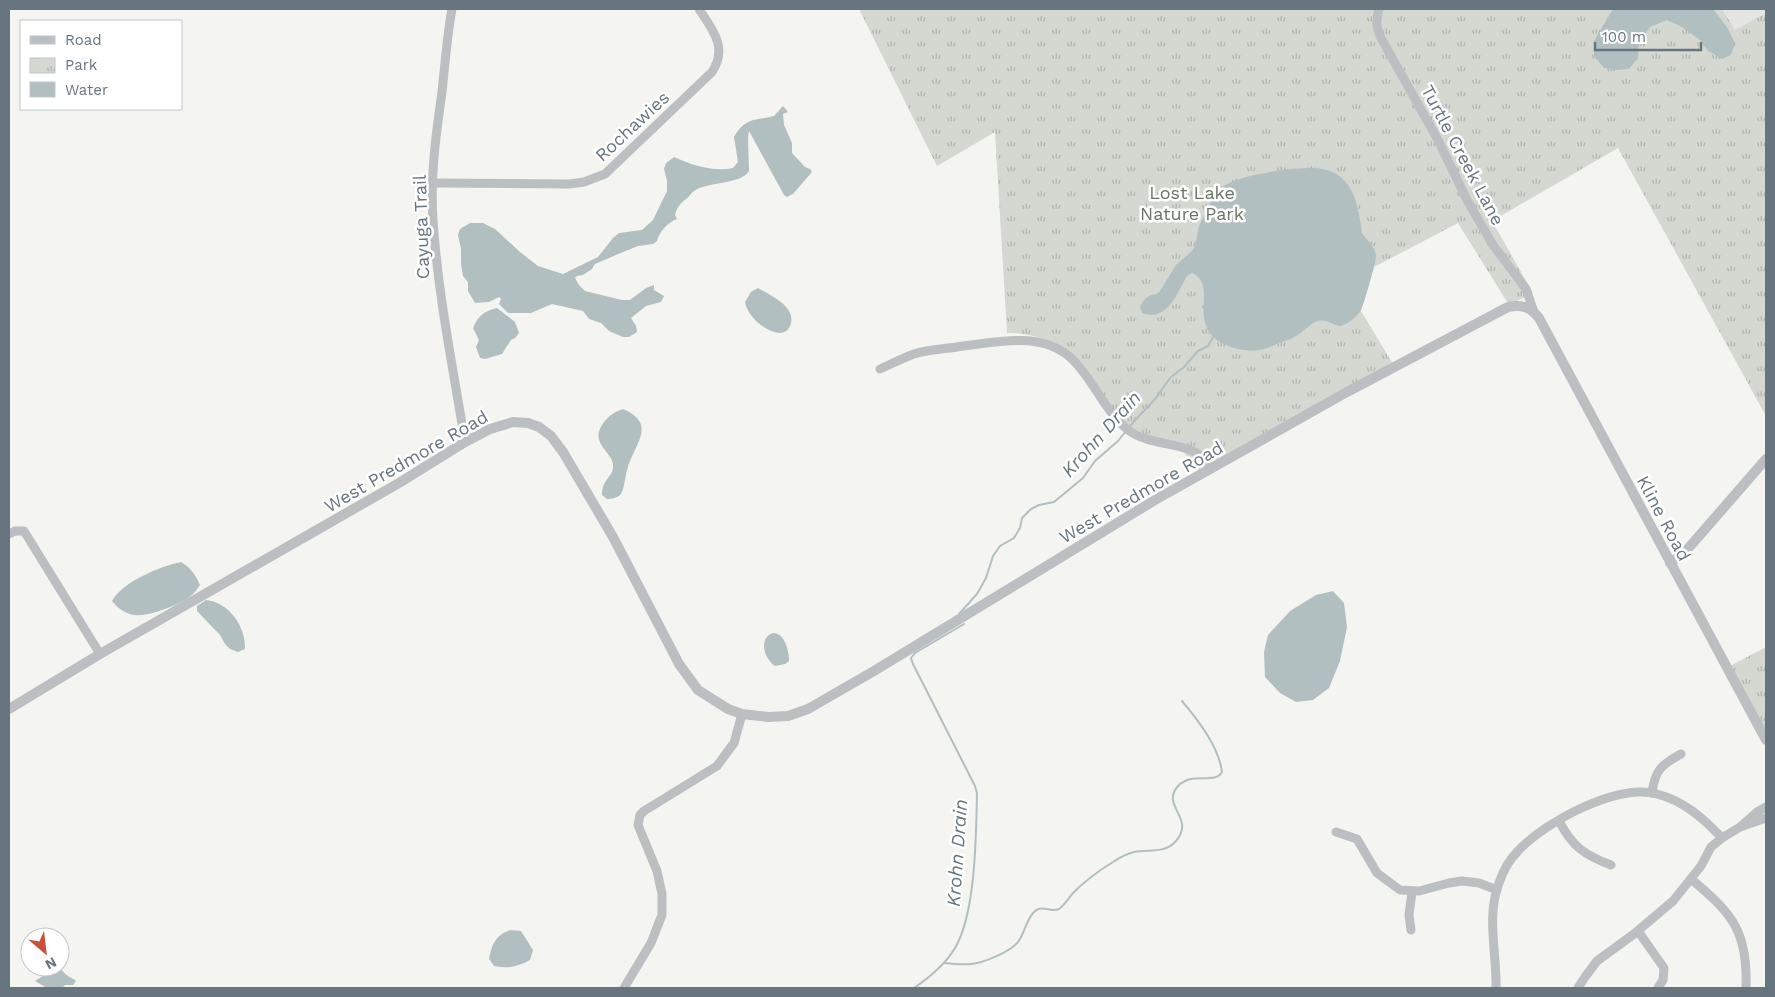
<svg xmlns="http://www.w3.org/2000/svg" width="1775" height="997" font-family="'Work Sans',sans-serif">
<defs>
<pattern id="park-tufts" width="24" height="20" patternUnits="userSpaceOnUse" patternTransform="scale(1.25)"><rect width="24" height="20" fill="#d4d8d1"/><path d="M3 7l-1-3M5 7V3M7 7l1-3M15 17l-1-3M17 17v-4M19 17l1-3" fill="none" stroke="#b0b4af"/></pattern>
</defs>
<rect width="100%" height="100%" fill="#f4f4f1"/>
<polygon fill="#e5e5e4" points="1722,9 1766,9 1766,13 1735,31"/>
<g fill="url(#park-tufts)">
<path d="M859,9H1722L1735,30L1766,13V416L1618,148L1492,221L1533,293L1509,305L1458,223L1374,267L1361,311L1393,364L1198,472L1183,451L1123,424L1063,349C1045,338 1028,333 1007,333L995,132L937,166Z"/>
<polygon points="1766,647 1766,736 1730,666"/>
</g>
<g fill="#b2bfc1">
<polygon points="1613,9 1713,9 1727,27 1735,43 1731,55 1722,59 1708,51 1700,40 1682,27 1667,20 1650,27 1639,43 1638,58 1629,69 1618,70 1604,68 1594,56 1594,41"/>
<path d="M783,106L788,112L783,114L784,125L792,143V153L805,167L810,169L812,172L793,194L787,197L784,195L749,131L748,138L749,171C740,185 709,181 694,191C691,193 689,197 686,199C680,204 677,207 675,215L677,219C668,222 659,232 657,241L653,244L638,246L623,252L595,264L592,269L583,275L577,276L575,278L579,285L585,291L622,300H630L646,288L654,285V290L664,296L661,302L646,306L631,318L636,326L637,332L629,337H623L609,331L601,323L589,319L583,311L552,304L531,313H508L499,304L501,299L499,297L489,302L475,303L468,291V282L463,276L461,264V249L458,235L460,229L470,223H483L495,229L520,252L538,266L563,274L598,257L613,238L619,233L642,230L653,220L667,191V181L664,169L666,163L674,157C691,165 714,172 733,168L738,162L734,137C746,117 754,121 774,116Z"/>
<path d="M1310,168C1351,167 1358,200 1362,233C1367,241 1375,245 1376,256C1376,263 1364,303 1361,310C1357,317 1347,325 1340,326C1332,325 1327,319 1318,321C1309,324 1304,332 1296,336C1292,339 1287,340 1282,342C1276,344 1270,348 1264,349C1249,353 1230,349 1217,340C1189,319 1218,285 1192,273L1187,276C1177,293 1168,322 1142,313L1140,307C1144,298 1149,294 1158,294L1176,265L1192,251L1195,246L1199,226L1213,197L1220,188L1233,181L1250,176L1286,169Z"/>
<path d="M758,288C771,296 798,307 790,326C788,330 786,332 781,333C766,333 747,316 745,302L751,292Z"/>
<path d="M497,308L515,322L519,333L515,338L511,340L502,354L485,359L480,358L476,347L479,340L473,328C478,316 484,311 497,308Z"/>
<path d="M623,409C657,424 636,442 628,467C625,475 625,487 621,494C618,498 611,499 607,499L602,495C602,479 613,477 613,467C615,453 589,444 602,425C608,416 614,412 623,409Z"/>
<path d="M181,562C191,568 195,574 200,585C198,588 195,592 193,594C183,604 148,617 135,615C126,614 117,608 112,601C122,582 161,566 181,562Z"/>
<polygon points="1333,591 1344,603 1347,627 1340,661 1329,688 1313,700 1296,702 1280,693 1265,677 1264,652 1268,635 1290,611 1316,595"/>
<path d="M206,600C229,602 246,627 245,649L238,652L230,649L225,644L220,635L197,611V606Z"/>
<path d="M773,633C785,633 789,651 789,661L785,664L775,666C764,659 758,638 773,633Z"/>
<path d="M510,930L521,931L533,950L530,960C517,967 508,969 494,966L489,959C492,944 495,936 510,930Z"/>
<path d="M57,967C62,969 63,973 68,976C71,978 73,978 76,981L73,985H65L62,988H47L35,981Z"/>
</g>
<g fill="none" stroke-linecap="round" stroke-linejoin="round">
<g stroke="#b2bfc1" stroke-width="2">
<polyline points="1129,427 1155,399 1171,377 1184,367 1198,351 1208,346 1213,337"/>
<polyline points="959,614 977,594 986,578 993,556 1000,546 1014,538 1020,528 1022,518 1031,509 1039,505 1054,502 1083,478 1095,461 1118,441 1126,431"/>
<path d="M944,963C953,964 962,965 971,964C983,963 1010,952 1018,942C1025,933 1026,920 1034,912C1042,904 1050,913 1059,909C1065,905 1069,897 1074,892C1085,881 1100,870 1113,862C1119,858 1126,854 1134,852C1149,849 1165,854 1176,841C1196,818 1160,806 1178,786C1192,771 1215,785 1222,772C1219,747 1198,720 1182,701"/>
<path d="M914,988C930,977 945,965 955,948C976,913 976,834 977,793L975,786L913,664L911,658L915,653L964,624"/>
</g>
<g stroke="#bbbfc2" stroke-width="9">
<path d="M452,9C447,36 445,64 442,92C436,134 430,178 433,220C438,295 453,368 465,442"/>
<path d="M1379,9C1376,20 1376,27 1381,38L1438,140L1468,202L1493,245L1526,289L1534,312"/>
<path d="M433,183L569,184L584,182L605,174L712,72C728,48 713,30 699,9"/>
<path d="M880,369C891,364 903,358 914,354C930,349 947,349 963,346C999,342 1042,331 1072,359C1093,379 1105,412 1128,430C1149,446 1186,442 1202,457C1205,460 1208,465 1211,469"/>
<polyline points="9,534 15,531 24,531 100,654"/>
<path d="M1652,793C1655,770 1661,765 1681,754"/>
<polyline points="1766,807 1757,812 1740,827 1766,818"/>
<path d="M1559,821C1572,846 1584,855 1611,865"/>
<polyline points="1336,832 1357,839 1377,873 1400,890 1419,891 1449,883 1462,881 1479,883 1497,890"/>
<path d="M1691,879C1733,914 1748,932 1746,988"/>
<polyline points="1411,930 1409,915 1412,892"/>
<polyline points="1638,931 1664,968 1663,980 1658,988"/>
<polyline points="624,988 651,943 662,915 662,894 657,871 638,825 640,815 644,811 717,766 734,743 742,714"/>
<path d="M1496,988C1497,953 1486,917 1499,883C1503,871 1509,860 1518,851C1545,822 1617,783 1657,794C1684,801 1703,818 1722,838"/>
<polyline points="1578,988 1585,977 1597,961 1634,934 1673,901 1701,866 1711,847 1722,838 1740,827"/>
</g>
<g stroke="#bbbfc2" stroke-width="10">
<polyline points="1670,563 1686,551 1766,459"/>
<path d="M9,709L100,654L399,483L465,442L490,429L513,422L528,423L539,427L551,436L563,452L613,537L679,664L698,690L728,709L742,714L768,717L788,716L808,709L874,671L1155,500L1347,392L1508,307C1522,304 1530,307 1539,318L1766,740"/>
</g>
</g>
<g text-anchor="middle" dominant-baseline="central" stroke-width="5" stroke-linejoin="round" paint-order="stroke">
<g font-size="18" fill="#67767e" stroke="#fff">
<text transform="translate(632 126) rotate(-43)">Rochawies</text>
<text transform="translate(1463 155) rotate(62)">Turtle Creek Lane</text>
<text transform="translate(421 227) rotate(-92)">Cayuga Trail</text>
<text transform="translate(406 461) rotate(-30)">West Predmore Road</text>
<text transform="translate(1141 492) rotate(-30)">West Predmore Road</text>
<text transform="translate(1664 518) rotate(62)">Kline Road</text>
</g>
<g font-size="18" fill="#6a7665" stroke="#fff">
<text x="1192" y="192">Lost Lake<tspan x="1192" dy="21">Nature Park</tspan></text>
</g>
<g font-size="19" font-style="italic" fill="#63777b" stroke="#fff">
<text transform="translate(1101 434) rotate(-48)">Krohn Drain</text>
<text transform="translate(957 853) rotate(-86)">Krohn Drain</text>
</g>
</g>
<rect width="1775" height="997" fill="none" stroke="#67767e" stroke-width="20"/>
<rect x="20" y="20" width="162" height="90" fill="#ffffff" stroke="#c2c8cb"/>
<rect x="30" y="36" width="25" height="8" fill="#bbbfc2" stroke="#c2c8cb"/>
<text x="65" y="45" font-size="15" fill="#67767e">Road</text>
<rect x="30" y="58" width="25" height="15" fill="url(#park-tufts)" stroke="#c2c8cb"/>
<text x="65" y="70" font-size="15" fill="#67767e">Park</text>
<rect x="30" y="82" width="25" height="15" fill="#b2bfc1" stroke="#c2c8cb"/>
<text x="65" y="95" font-size="15" fill="#67767e">Water</text>
<g transform="translate(45 952) rotate(152)"><circle r="24" fill="#ffffff" stroke="#c2c8cb"/>
<path d="M0-4L9 19L0 12L-9 19Z" fill="#cc4f39"/>
<text y="-8" font-size="14" font-weight="bold" text-anchor="middle" fill="#67767e">N</text>
</g>
<path d="M1595 42v8h106v-8" fill="none" stroke="#67767e" stroke-width="2.5"/>
<text x="1602" y="42" font-size="15" fill="#67767e" stroke="#ffffff" stroke-width="4" paint-order="stroke">100 m</text>
</svg>
